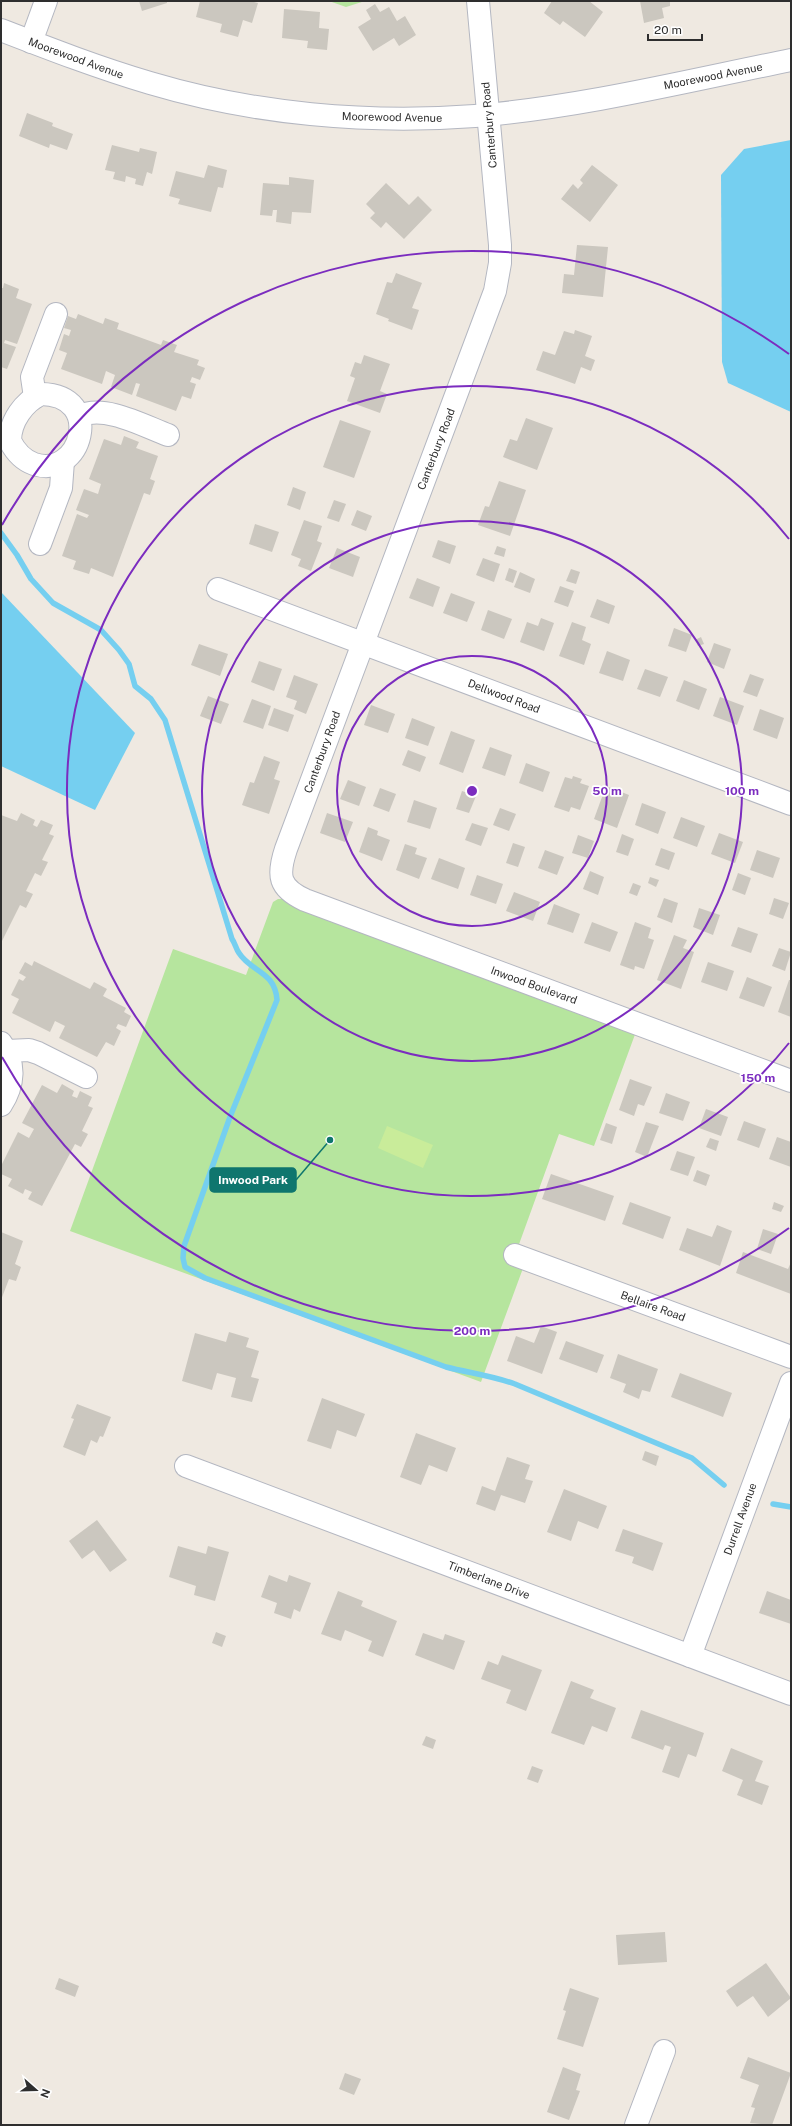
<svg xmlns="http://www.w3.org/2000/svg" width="792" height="2126" font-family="'Public Sans',sans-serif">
<rect width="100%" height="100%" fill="#efe9e1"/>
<g fill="#b6e59e">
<polygon points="329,1 365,1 346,7"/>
<polygon points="278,899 283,899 637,1029 594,1146 559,1134 518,1247 529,1252 481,1382 70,1231 173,949 246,975 273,902"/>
</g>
<polygon fill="#c9ec9a" points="387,1126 433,1145 423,1168 378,1148"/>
<g fill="#75cff0">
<polygon points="791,140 791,412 728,383 722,362 721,175 744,149"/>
<polygon points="1,592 135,733 95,810 1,766"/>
</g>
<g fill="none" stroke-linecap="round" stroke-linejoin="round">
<g stroke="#75cff0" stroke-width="5.5">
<path d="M1,533L17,555L31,579L53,603L101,630L119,650L129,664L135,686L151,699L165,720L232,939C235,943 236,949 239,953C251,972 275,971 277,1000L230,1117L184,1246L183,1258L185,1267L205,1278L446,1367C470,1373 493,1376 515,1384L692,1458L724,1485"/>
<polyline points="773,1504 791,1507"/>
</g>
</g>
<g fill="#cbc7bf">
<polygon points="139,1 167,1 167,3 142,11"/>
<polygon points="200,1 250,1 258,3 252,23 243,20 238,37 220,32 222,24 196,17"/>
<polygon points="552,1 564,2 589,1 603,12 585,37 563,21 560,25 544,13"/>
<polygon points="640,1 670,1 670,6 662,8 664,18 644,23"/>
<polygon points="375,4 380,12 389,7 397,21 405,16 416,35 399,46 394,38 373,51 358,27 371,19 366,10"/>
<polygon points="284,9 320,12 319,28 329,29 327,50 307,48 308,41 282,38"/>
<polygon points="27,113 53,123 52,126 73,134 67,150 50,144 49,148 19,136"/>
<polygon points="112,145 139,152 140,148 157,152 152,174 147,172 143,186 135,184 136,179 126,176 125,182 113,179 115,172 105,170"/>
<polygon points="208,165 227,170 223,188 218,187 211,212 178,204 180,199 169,196 176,171 204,178"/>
<polygon points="592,165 618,185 590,222 561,199 573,184 578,189 583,183 580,180"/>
<polygon points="289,177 314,180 311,213 292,212 291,224 276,222 277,210 273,210 272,216 260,215 263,183 289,185"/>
<polygon points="386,183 409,205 418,196 432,210 404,239 386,222 381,228 370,218 375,213 366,204"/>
<polygon points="577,245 608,247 603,297 562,293 564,274 574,275"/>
<polygon points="396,273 422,283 412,308 419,310 412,330 388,321 389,319 376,314 387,282 392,283"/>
<polygon points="4,283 19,289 16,298 32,304 17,344 5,340 4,343 16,347 7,369 1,367 1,288 3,288"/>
<polygon points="78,314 103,324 105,318 119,323 117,329 161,345 163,340 177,345 174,352 199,360 197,365 205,368 200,380 192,377 190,382 196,384 191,399 182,396 176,411 136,396 140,384 136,383 132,395 111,387 115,375 106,371 102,384 61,369 67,353 59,350 64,334 69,336 71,330 64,328 68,316 76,319"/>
<polygon points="575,330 592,336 585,356 595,360 591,371 581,367 575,384 536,370 543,351 555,355 564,331 574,334"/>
<polygon points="364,355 390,364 380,391 387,394 380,413 347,401 355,378 350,376 355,362 361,364"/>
<polygon points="526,418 553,428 537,470 503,457 510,439 517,441"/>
<polygon points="340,420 371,431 354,478 323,467"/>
<polygon points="124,436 139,442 136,448 158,456 150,479 155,481 150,495 144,493 113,577 91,568 89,574 73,569 76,561 62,556 77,514 87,518 89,515 76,510 84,489 98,494 101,484 89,479 104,439 121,445"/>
<polygon points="499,481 526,490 510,536 478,525 485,506 489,507"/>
<polygon points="293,487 306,492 300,510 287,505"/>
<polygon points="334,500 346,504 339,522 327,518"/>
<polygon points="357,510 372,516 366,531 351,525"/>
<polygon points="304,520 322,526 317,541 322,543 311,571 298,566 301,559 291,555"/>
<polygon points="255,524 279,532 272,552 249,544"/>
<polygon points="438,540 456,546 450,564 432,557"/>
<polygon points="497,546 506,549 504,557 494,554"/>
<polygon points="337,548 360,557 353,577 329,568"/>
<polygon points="483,558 500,564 494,582 476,575"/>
<polygon points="509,568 517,571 513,583 505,580"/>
<polygon points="571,569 580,572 576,584 566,581"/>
<polygon points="520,572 535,579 530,593 514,587"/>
<polygon points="417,578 440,587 433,607 409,598"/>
<polygon points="560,586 574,591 568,607 554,602"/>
<polygon points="451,593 475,602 467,622 443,613"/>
<polygon points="597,599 615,606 609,624 590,617"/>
<polygon points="488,610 512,619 504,639 481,630"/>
<polygon points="541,618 554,623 544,651 520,642 527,622 538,626"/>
<polygon points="572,622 586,627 582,640 591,644 584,665 559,656"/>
<polygon points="674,628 692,635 686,652 668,646"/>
<polygon points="701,637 704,644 698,646 695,640"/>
<polygon points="714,643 731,649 724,669 707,662"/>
<polygon points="199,644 228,654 220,676 191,665"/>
<polygon points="607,651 630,660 623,681 599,673"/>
<polygon points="259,661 282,669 274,691 251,682"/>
<polygon points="645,669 668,677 660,697 637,689"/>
<polygon points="750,674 764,679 757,697 743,692"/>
<polygon points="294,675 318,684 306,714 294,709 297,701 286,697"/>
<polygon points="684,680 707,689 699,710 676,701"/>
<polygon points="208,696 229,704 221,724 200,716"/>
<polygon points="720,697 744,706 737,725 713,716"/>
<polygon points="252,699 271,706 263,729 243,722"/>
<polygon points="371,705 395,714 388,733 364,725"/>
<polygon points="274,708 294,715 288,732 268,725"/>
<polygon points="760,709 784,718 777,739 753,730"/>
<polygon points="412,718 435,727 428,746 405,738"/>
<polygon points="451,731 475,740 463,773 439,764"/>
<polygon points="490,747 512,755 505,776 482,768"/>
<polygon points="408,750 426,757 420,772 402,765"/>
<polygon points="264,756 280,762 274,779 280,781 269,814 242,805 250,782 254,783"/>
<polygon points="526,763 550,772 543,792 519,783"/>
<polygon points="573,776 582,779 580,783 589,786 580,810 571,807 569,812 554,807 565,777 572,779"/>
<polygon points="348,780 366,787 359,806 340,799"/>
<polygon points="606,786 629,795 617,828 594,819"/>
<polygon points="380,788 396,794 389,812 373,806"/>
<polygon points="462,791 476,796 469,813 456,809"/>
<polygon points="414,800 437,808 430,829 407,822"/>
<polygon points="642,803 666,812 658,834 635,825"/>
<polygon points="500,808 516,814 509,831 493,825"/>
<polygon points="21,813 35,820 33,825 37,827 41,820 53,825 49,834 54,836 42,860 48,862 41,876 35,873 26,891 33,894 26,908 20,905 1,943 1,815 17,821"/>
<polygon points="327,813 353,822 345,842 320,833"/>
<polygon points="681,817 705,826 697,847 673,838"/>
<polygon points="472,823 488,828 481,846 465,840"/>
<polygon points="368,827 378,831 377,835 390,840 382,861 359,852"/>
<polygon points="719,833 743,842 735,863 711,854"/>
<polygon points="622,834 634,839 628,856 616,852"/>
<polygon points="578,835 594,841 588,858 572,853"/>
<polygon points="513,843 525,847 518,867 506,863"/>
<polygon points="405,844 417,848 415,854 427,858 419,879 396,870"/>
<polygon points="661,848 675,853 669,870 655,865"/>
<polygon points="545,850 564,857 557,875 538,868"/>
<polygon points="757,850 780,858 773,878 750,870"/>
<polygon points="439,858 465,868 458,889 431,879"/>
<polygon points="590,871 604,877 598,895 583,889"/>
<polygon points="738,873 751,878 745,895 732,890"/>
<polygon points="477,875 503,884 496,904 470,895"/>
<polygon points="650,877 659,880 656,887 648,883"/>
<polygon points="633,883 641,886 637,896 629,893"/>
<polygon points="514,892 540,902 533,921 506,911"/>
<polygon points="664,898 678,903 672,923 657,917"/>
<polygon points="774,898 789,903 783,919 769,914"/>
<polygon points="554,904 580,914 573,933 547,924"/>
<polygon points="699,908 720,915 713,935 693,927"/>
<polygon points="592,922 618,932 610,952 584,943"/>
<polygon points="635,922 651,928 648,938 654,940 644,969 635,966 634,970 620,965"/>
<polygon points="738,927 758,934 751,953 731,946"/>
<polygon points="674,935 687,940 683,948 694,952 681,989 657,980"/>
<polygon points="779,948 791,952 785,971 772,966"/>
<polygon points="34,961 90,989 94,982 107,989 103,996 126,1008 124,1012 131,1016 126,1027 118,1024 116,1028 121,1031 114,1046 106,1042 97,1057 59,1038 65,1026 55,1021 50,1032 12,1013 19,999 11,995 19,979 23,981 26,977 19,973 25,962 32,966"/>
<polygon points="708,962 734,971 727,991 701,982"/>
<polygon points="747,977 772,987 764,1007 739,998"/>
<polygon points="789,980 791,980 791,1017 778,1012"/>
<polygon points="630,1079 652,1087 644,1106 638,1104 634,1116 619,1110"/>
<polygon points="62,1084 74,1091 72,1096 77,1098 80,1091 92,1097 88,1106 93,1108 82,1131 88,1134 81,1147 75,1144 42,1206 28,1199 32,1192 25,1189 23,1194 8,1186 12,1179 1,1174 1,1166 18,1132 29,1138 34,1129 22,1123 42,1085 57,1093"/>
<polygon points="666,1093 690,1102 683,1121 659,1113"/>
<polygon points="706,1109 728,1117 721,1136 699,1128"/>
<polygon points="744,1121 766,1129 759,1148 737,1140"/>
<polygon points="646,1122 659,1126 647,1157 635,1152"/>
<polygon points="606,1123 617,1127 612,1144 600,1140"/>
<polygon points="777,1137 791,1142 791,1167 769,1159"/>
<polygon points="710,1138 719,1141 716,1151 706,1147"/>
<polygon points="677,1151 695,1157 688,1176 670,1170"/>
<polygon points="697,1170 710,1175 706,1186 693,1181"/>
<polygon points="551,1174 614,1196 605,1221 542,1199"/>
<polygon points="630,1202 671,1217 663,1239 622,1224"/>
<polygon points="774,1202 784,1206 781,1212 772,1209"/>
<polygon points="717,1225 732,1231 720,1266 679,1250 687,1228 712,1237"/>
<polygon points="763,1229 778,1234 771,1254 757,1249"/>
<polygon points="1,1232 23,1241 15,1264 21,1267 16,1281 9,1279 1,1300"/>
<polygon points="743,1252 788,1269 791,1262 791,1294 736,1273"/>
<polygon points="541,1326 557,1332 542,1374 507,1361 516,1336 534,1343"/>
<polygon points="229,1332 249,1338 246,1347 259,1351 251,1377 259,1379 252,1402 231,1397 236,1378 217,1373 212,1390 182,1381 195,1333 226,1342"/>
<polygon points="566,1341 604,1355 597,1373 559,1359"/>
<polygon points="618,1354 658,1369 650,1392 642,1390 639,1399 623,1392 626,1384 610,1378"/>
<polygon points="680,1373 732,1393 723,1417 671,1397"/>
<polygon points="322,1398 365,1414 356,1437 337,1430 331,1449 307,1441"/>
<polygon points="77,1404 111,1417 103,1437 100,1436 97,1443 91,1440 85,1456 63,1447 74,1419 71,1418"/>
<polygon points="416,1433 456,1448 447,1472 429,1465 421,1485 400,1477"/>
<polygon points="645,1451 659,1456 656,1466 642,1460"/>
<polygon points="507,1457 530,1465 525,1479 533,1481 525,1503 501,1495 495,1511 476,1504 482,1486 495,1491"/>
<polygon points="564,1489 607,1506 598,1529 578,1521 571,1541 547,1532"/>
<polygon points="97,1520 127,1560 110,1572 94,1550 82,1559 69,1541"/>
<polygon points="623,1529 663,1543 653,1571 632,1563 634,1557 615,1551"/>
<polygon points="178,1546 206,1554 208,1546 229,1552 215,1601 194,1595 196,1586 169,1577"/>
<polygon points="269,1575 287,1582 289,1575 311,1583 300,1612 294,1609 291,1619 274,1613 277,1603 261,1597"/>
<polygon points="338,1591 363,1601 361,1606 397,1621 383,1657 368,1651 372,1641 345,1630 341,1641 321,1634"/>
<polygon points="767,1591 791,1600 791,1624 759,1613"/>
<polygon points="216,1632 226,1636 222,1647 212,1643"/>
<polygon points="423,1633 443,1640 445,1634 465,1641 454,1670 415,1655"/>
<polygon points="502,1655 542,1670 526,1711 506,1703 511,1690 481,1679 488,1661 498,1665"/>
<polygon points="571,1681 594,1690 590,1698 616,1708 607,1732 592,1726 584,1745 551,1733"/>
<polygon points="641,1710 704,1733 696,1757 688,1754 679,1778 662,1772 671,1747 665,1745 663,1750 631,1738"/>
<polygon points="426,1736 436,1740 433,1749 422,1745"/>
<polygon points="731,1748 763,1761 755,1781 769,1786 762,1805 737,1795 743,1780 722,1771"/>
<polygon points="532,1766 543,1770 538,1783 527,1779"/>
<polygon points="665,1932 667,1962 618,1965 616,1935"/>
<polygon points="766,1963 791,1998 768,2017 753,1996 737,2007 726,1991"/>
<polygon points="59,1978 79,1986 75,1997 55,1989"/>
<polygon points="570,1988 599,1998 583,2047 557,2039 566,2011 563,2010"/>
<polygon points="748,2057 791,2073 772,2125 750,2123 755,2108 751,2107 759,2085 740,2078"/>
<polygon points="563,2067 581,2074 576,2090 580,2091 569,2120 547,2112"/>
<polygon points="345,2073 361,2079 354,2095 339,2089"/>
</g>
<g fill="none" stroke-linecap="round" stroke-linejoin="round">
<g stroke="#b4b7c1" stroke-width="24">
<g id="minor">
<path d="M478,1L500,245V263L495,291L286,849C277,876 279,888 305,900L791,1081"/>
<path d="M1,30C50,49 99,68 150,83C254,114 367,124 475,116C582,107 687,81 791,60"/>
<polyline points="31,42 46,1"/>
<path d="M41,394C106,395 81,480 34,464C23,460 15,451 10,441C10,421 24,402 41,394Z"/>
<polyline points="35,397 32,377 56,314"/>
<path d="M80,416C104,404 144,426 168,435"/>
<polyline points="40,544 61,488 63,461"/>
<polyline points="218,589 791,804"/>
<path d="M1,1043C16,1063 14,1085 1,1105"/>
<polyline points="7,1051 29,1050 38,1053 86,1077"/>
<polyline points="515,1255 791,1357"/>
<polyline points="186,1466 791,1694"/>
<polyline points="690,1656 791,1383"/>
<polyline points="636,2125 664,2051"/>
</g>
</g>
<use href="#minor" stroke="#fff" stroke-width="22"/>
</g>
<g fill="none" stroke="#7b2cbf" stroke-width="2">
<circle cx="472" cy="791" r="135"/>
<circle cx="472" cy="791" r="270"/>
<path d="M789 1043A405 405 0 1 1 789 539"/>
<path d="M789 1228A540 540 0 0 1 2 1057M2 525A540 540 0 0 1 789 354"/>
</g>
<g text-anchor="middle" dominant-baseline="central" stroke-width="3.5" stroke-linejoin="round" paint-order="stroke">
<g font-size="11" fill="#2e2e2e" stroke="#fff">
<text transform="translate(76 58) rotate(20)">Moorewood Avenue</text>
<text transform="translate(713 76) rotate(-11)">Moorewood Avenue</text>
<text transform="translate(392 117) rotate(1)">Moorewood Avenue</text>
<text transform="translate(489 125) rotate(-95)">Canterbury Road</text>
<text transform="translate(436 449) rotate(-69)">Canterbury Road</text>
<text transform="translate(504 696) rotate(21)">Dellwood Road</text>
<text transform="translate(322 752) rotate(-70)">Canterbury Road</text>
<text transform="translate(534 985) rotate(20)">Inwood Boulevard</text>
<text transform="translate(653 1306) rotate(20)">Bellaire Road</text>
<text transform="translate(740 1519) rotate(-70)">Durrell Avenue</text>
<text transform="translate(489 1580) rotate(21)">Timberlane Drive</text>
</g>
</g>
<circle cx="472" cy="791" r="6" fill="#7b2cbf" stroke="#fff" stroke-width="2"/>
<g font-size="12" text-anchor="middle" font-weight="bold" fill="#7b2cbf" stroke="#fff" stroke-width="3.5" stroke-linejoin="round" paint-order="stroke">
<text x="607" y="795">50 m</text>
<text x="742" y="795">100 m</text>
<text x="758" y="1082">150 m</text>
<text x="472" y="1335">200 m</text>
</g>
<path fill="none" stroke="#0f766e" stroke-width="1.5" d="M330 1140L296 1180"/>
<circle fill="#0f766e" stroke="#fff" stroke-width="1.5" cx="330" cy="1140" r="4"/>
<rect fill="#0f766e" stroke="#0f766e" stroke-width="1.5" x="210" y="1168" width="86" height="24" rx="4"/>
<g font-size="12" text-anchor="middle" font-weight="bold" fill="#fff">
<text x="253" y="1184">Inwood Park</text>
</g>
<rect width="792" height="2126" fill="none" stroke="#2e2e2e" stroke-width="4"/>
<g transform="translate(36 2090) rotate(110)" stroke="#ffffff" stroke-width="3" paint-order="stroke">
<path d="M0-3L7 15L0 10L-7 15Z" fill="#2e2e2e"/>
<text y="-6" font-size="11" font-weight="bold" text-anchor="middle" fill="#2e2e2e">N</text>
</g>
<path d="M648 34v6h54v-6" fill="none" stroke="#2e2e2e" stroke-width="2"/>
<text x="654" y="34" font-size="12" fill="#2e2e2e" stroke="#ffffff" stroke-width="3" paint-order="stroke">20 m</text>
</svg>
